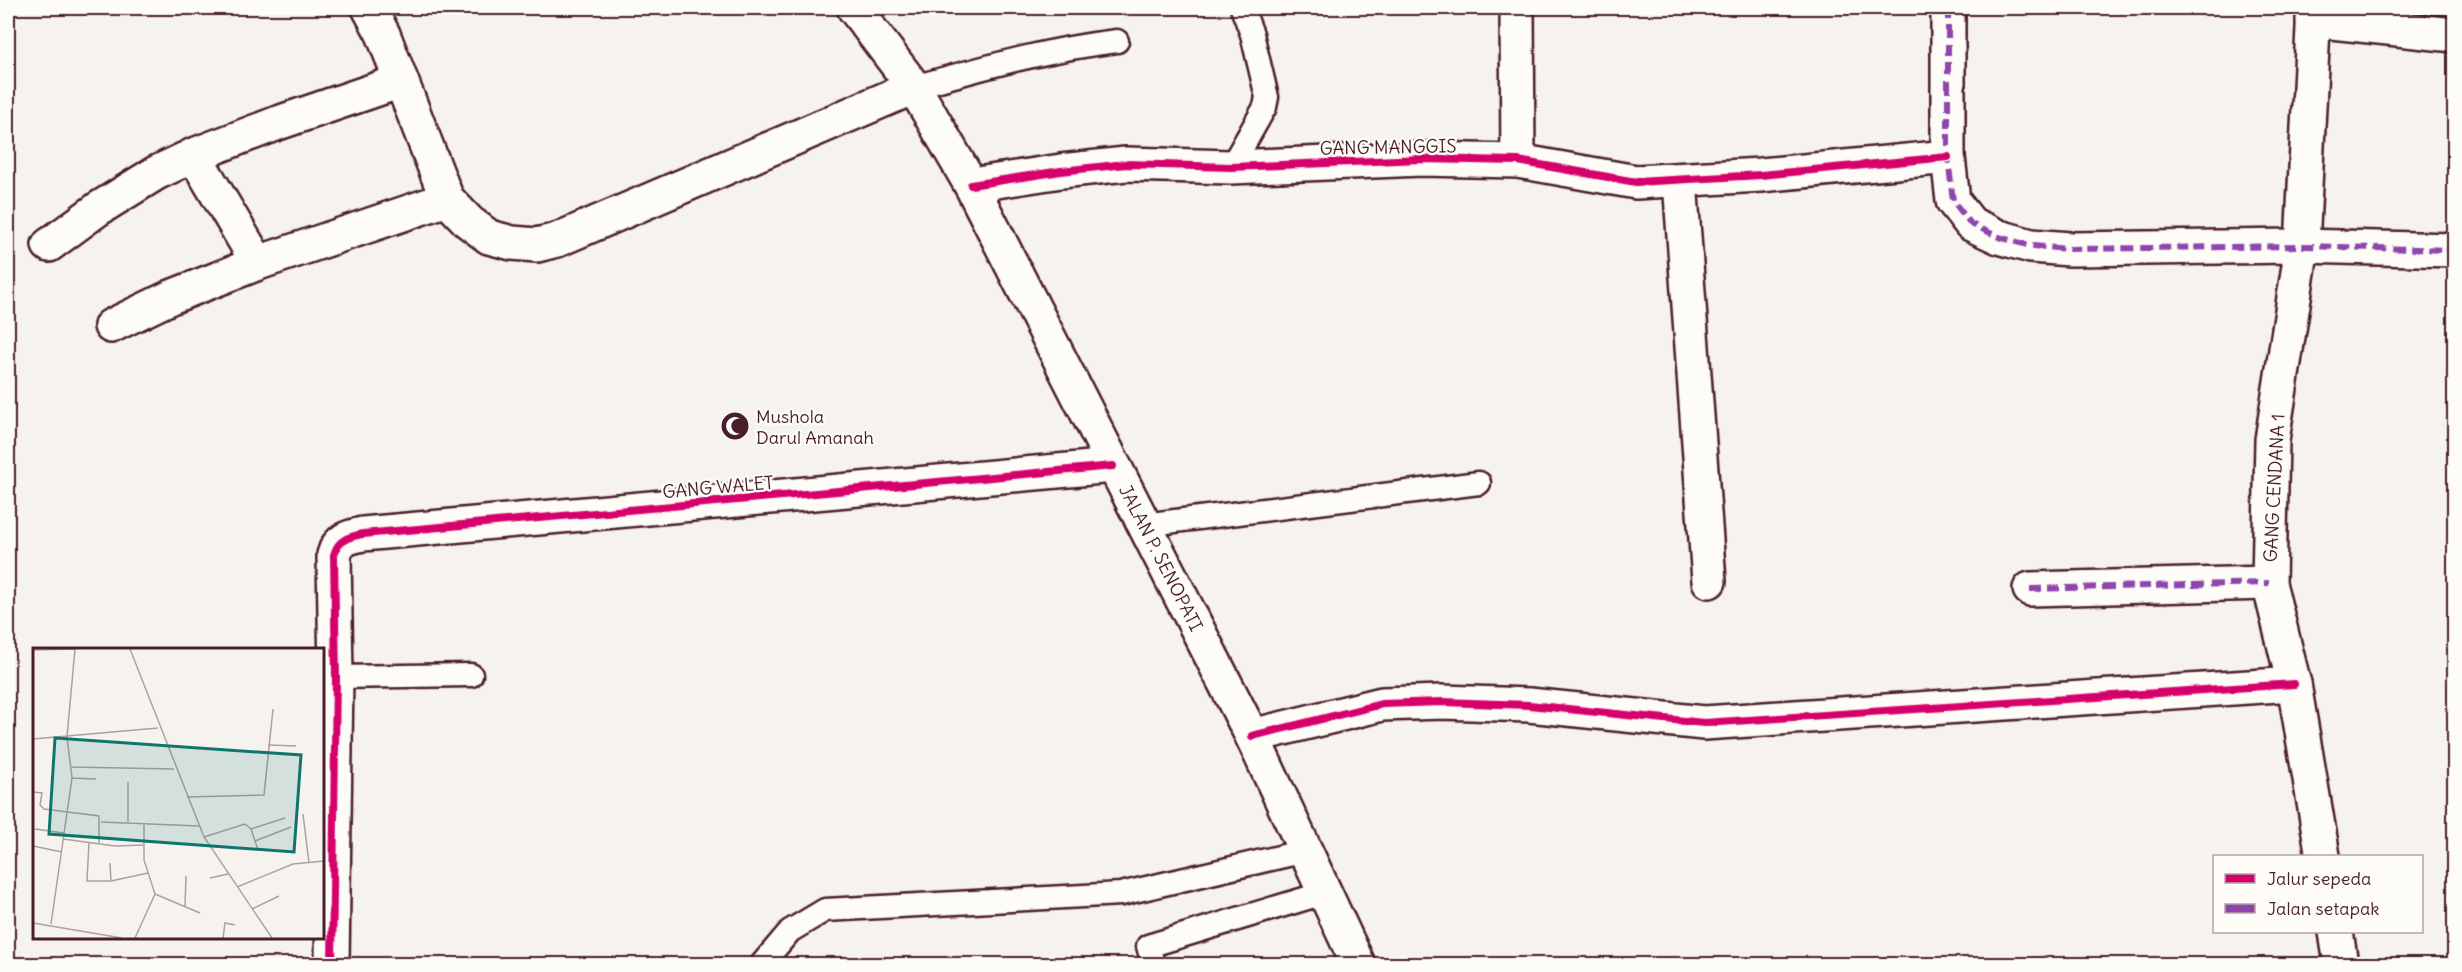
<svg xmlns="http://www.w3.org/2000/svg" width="2462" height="972" font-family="Delius,sans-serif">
<rect width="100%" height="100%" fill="#f6f3ef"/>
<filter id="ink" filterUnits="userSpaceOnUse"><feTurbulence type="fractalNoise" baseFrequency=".0167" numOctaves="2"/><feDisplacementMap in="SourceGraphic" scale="12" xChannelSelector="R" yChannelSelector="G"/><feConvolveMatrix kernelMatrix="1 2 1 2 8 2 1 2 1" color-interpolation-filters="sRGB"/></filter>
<g filter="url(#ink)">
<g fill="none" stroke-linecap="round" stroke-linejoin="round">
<g stroke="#4a1f2b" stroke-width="27">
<g id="service">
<path d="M914,87C982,68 1048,49 1117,41"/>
<polyline points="1231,167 1265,107 1267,97 1252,34 1242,8"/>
<polyline points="1143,525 1479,483"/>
<polyline points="336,677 471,675"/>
<polyline points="762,964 790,931 825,910 1121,894 1305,851"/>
<polyline points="1153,964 1148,946 1324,893"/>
</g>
</g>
<g stroke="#4a1f2b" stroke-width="38">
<g id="minor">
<polyline points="369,8 383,34 447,199 469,222 489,237 512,243 537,245 557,240 914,87"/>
<polyline points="1517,8 1518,161"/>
<polyline points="1948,8 1948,157 1953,201 1971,224 1999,237 2031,246 2070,249 2302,246 2454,250"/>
<polyline points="2314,8 2302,246 2272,440 2269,583 2294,684 2323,856"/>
<polyline points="2313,20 2454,35"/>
<polyline points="194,155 258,263"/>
<polyline points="1680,181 1709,581"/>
<polyline points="971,185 1061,171 1126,164 1231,167 1421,159 1518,161 1636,182 1761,175 1948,157"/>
<polyline points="49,245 98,209 156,173 194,155 278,123 401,81"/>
<polyline points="111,326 171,297 258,263 447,199"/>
<polyline points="2030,589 2269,583"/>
<polyline points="1252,736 1382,704 1442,702 1529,705 1704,723 2294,684"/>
<polyline points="2336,932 2341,964"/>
<path d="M332,964L336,677L334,555C338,539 349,537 363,534L1113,466"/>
</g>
</g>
<g stroke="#4a1f2b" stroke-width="38">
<polyline id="primary" points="854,8 914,87 971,185 1252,736 1358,964"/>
</g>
<use href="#service" stroke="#fdfcf7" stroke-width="22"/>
<use href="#minor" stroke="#fdfcf7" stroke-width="33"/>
<use href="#primary" stroke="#fdfcf7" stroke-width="33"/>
<g stroke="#8e44ad" stroke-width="6" stroke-dasharray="12 6" stroke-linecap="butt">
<polyline points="1948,8 1948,157 1953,201 1971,224 1999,237 2031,246 2070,249 2302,246 2454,250"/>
<polyline points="2030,589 2269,583"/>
</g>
<g stroke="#fdfcf7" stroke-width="11">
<g id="cycleway">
<polyline points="971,185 1061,171 1126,164 1231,167 1421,159 1518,161 1636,182 1761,175 1948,157"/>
<polyline points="1252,736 1382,704 1442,702 1529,705 1704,723 2294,684"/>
<path d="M332,964L336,677L334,555C338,539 349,537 363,534L1113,466"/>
</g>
</g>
<use href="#cycleway" stroke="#d6006c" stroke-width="8"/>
</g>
</g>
<defs>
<g id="mosque-disc" transform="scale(1.5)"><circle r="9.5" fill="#4a1f2b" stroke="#fdfcf7"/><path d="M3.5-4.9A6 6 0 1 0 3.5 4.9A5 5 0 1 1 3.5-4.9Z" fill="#fff"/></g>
</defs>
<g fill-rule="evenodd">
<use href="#mosque-disc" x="735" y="426"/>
</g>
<g text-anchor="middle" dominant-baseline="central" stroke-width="4.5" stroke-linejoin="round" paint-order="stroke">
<g font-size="18" fill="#4a1f2b" stroke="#fdfcf7">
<text transform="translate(1388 147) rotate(-1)">GANG MANGGIS</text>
<text transform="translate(718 487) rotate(-5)">GANG WALET</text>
<text transform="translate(2274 488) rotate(-87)">GANG CENDANA 1</text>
<text transform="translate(1161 558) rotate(63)">JALAN P. SENOPATI</text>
</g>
<g font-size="18" fill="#4a1f2b" stroke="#fdfcf7" text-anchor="start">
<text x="756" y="416">Mushola<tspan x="756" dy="21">Darul Amanah</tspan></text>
</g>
</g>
<g transform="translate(33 648)">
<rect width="291" height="291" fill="#f6f3ef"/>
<path fill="none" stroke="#b19ea1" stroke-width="1.5" d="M97,1L171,189L239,290M0,2L42,1M0,91L125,80M235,97L263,98M37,119L141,121M39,130L63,131M95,134V174M0,144L9,145L7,157L11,161L66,168V195M154,149L231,147L240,61M270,166L276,215M68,174L166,178M2,181L31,185M218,181L252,170M171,189L212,176L218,181L225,202L232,201M30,191L82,198L110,197M222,193L258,179M56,194L54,233H77M0,198L29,204M77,215L78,233L115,225M177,230L195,226M204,239L260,216L291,213M122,246L167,265M152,258L153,228M219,261L246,248M0,275L89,290M18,276L39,130L34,89L42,1M102,290L122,246L111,212V177M190,290L192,275L202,277"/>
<path fill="#0f766e" fill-opacity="0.15" stroke="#0f766e" stroke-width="3" d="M22,90L268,107L261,204L16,186Z"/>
<rect width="291" height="291" fill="none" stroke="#4a1f2b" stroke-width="3"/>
</g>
<rect width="2462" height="972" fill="none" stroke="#fdfcf7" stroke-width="30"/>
<rect x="15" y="15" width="2432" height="942" fill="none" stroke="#4a1f2b" stroke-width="2" filter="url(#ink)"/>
<rect x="2213" y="855" width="210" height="78" fill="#fdfcf7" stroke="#b5a4a5" stroke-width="1.5"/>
<rect x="2225" y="874" width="30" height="9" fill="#d6006c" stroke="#b5a4a5" stroke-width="1.5"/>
<text x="2267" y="885" font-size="18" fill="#4a1f2b">Jalur sepeda</text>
<rect x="2225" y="904" width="30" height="9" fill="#8e44ad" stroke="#b5a4a5" stroke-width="1.5"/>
<text x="2267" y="915" font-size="18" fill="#4a1f2b">Jalan setapak</text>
</svg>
